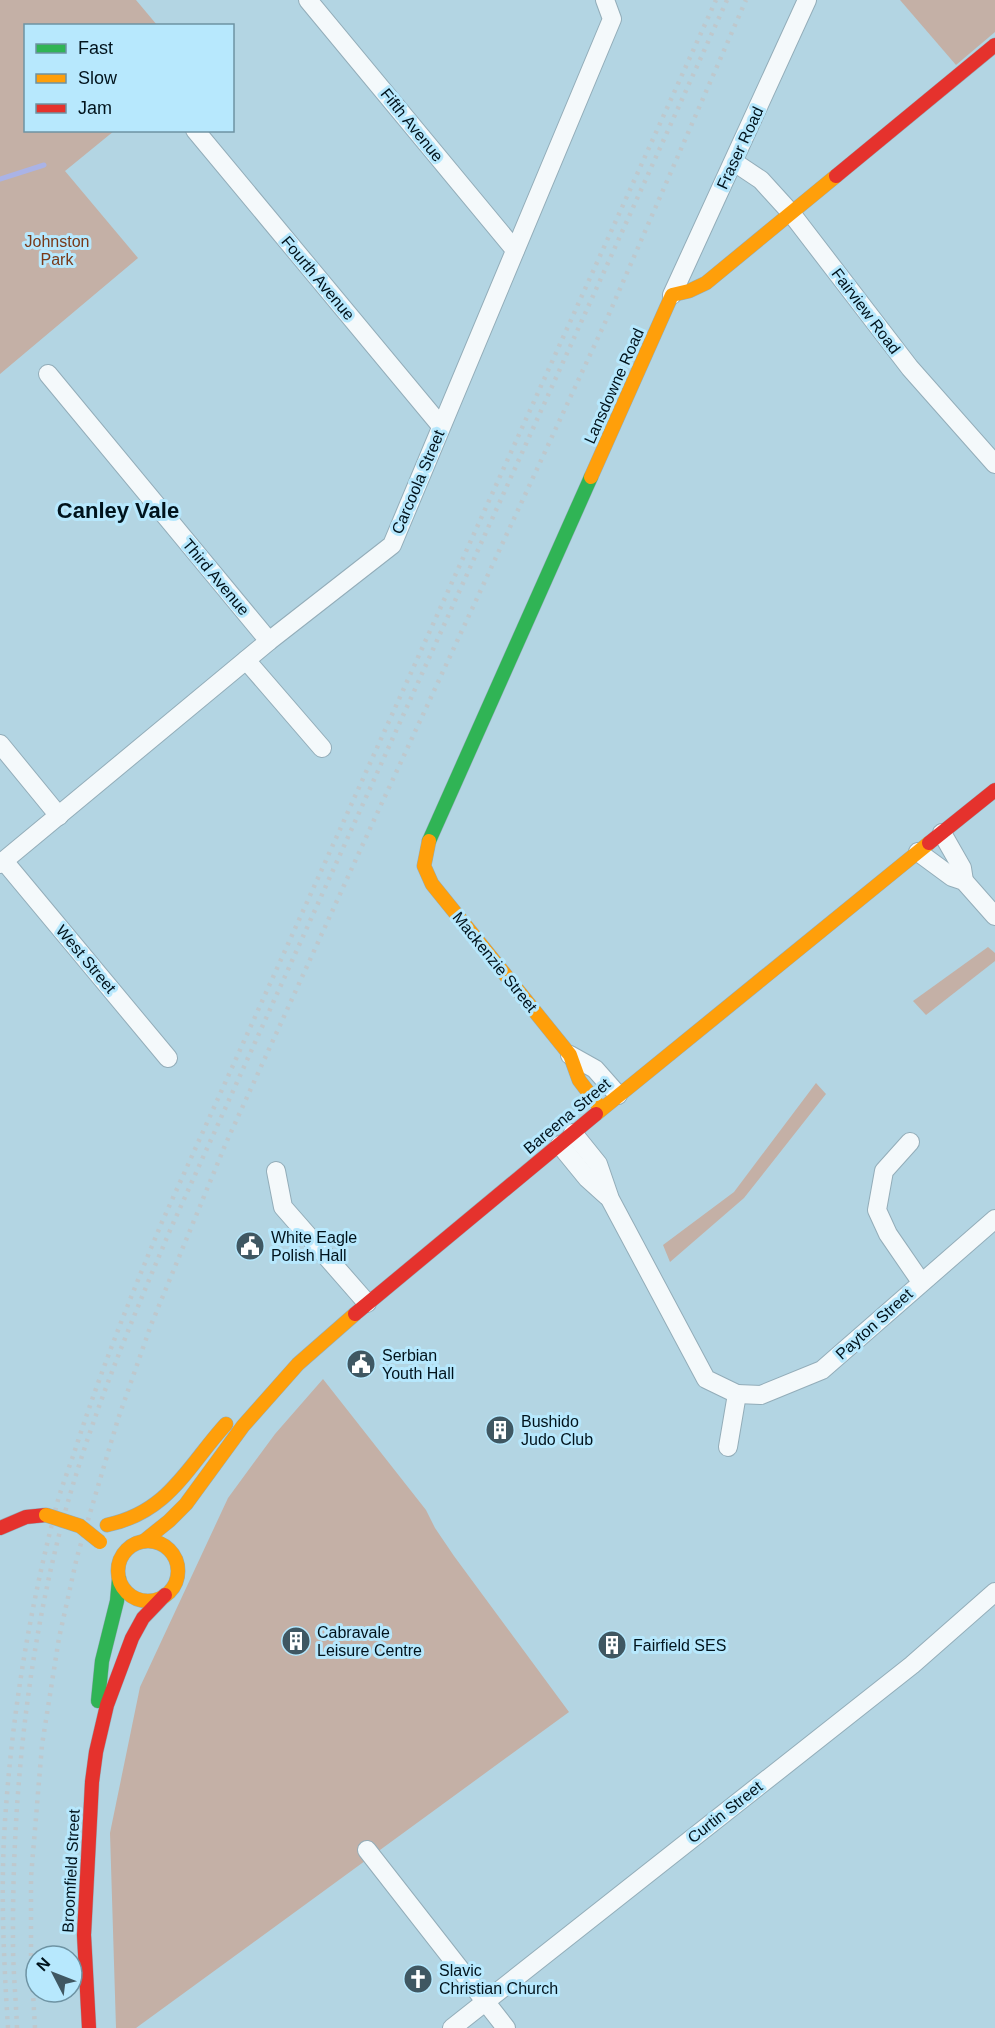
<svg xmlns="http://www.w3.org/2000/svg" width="995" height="2028" font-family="Arial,sans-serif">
<rect width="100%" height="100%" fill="#b3d5e3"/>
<g fill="#c4b0a6">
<polygon points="0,0 136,0 157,25 26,26 26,130 114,131 65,171 138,258 0,374"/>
<polygon points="900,0 995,0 995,32 956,65"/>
<polygon points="988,947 995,953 995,961 926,1015 913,1001"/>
<polygon points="816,1083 826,1094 744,1198 670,1262 663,1245 734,1192"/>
<polygon points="323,1379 426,1510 435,1528 454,1556 569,1712 136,2028 116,2028 110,1833 140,1687 228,1498 275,1434"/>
</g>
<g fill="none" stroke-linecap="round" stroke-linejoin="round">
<polyline stroke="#aab3e6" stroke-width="5" points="0,179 44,165"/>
<g stroke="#93adb9" stroke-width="20">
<g id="street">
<polyline points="308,0 515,250"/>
<polyline points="195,130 441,426"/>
<polyline points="734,162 761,180 791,213 910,368 995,464"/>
<polyline points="672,295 807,0"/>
<polyline points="48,374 269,641"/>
<polyline points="246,660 322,748"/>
<polyline points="0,744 59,816"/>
<polyline points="942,833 962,868 964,881"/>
<polyline points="918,852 952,877 964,881 995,916"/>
<polyline points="4,861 168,1058"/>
<polyline points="0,864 269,641 392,545 612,19 605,0"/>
<polyline points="570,1055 595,1069 618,1095"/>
<polyline points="573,1133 598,1164 610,1199 706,1379 737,1394 728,1447"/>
<polyline points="910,1142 884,1171 877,1210 888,1234 921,1282"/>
<polyline points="560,1145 587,1178 607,1196"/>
<polyline points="276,1171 283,1207 367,1303"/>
<polyline points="737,1394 761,1395 822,1370 995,1219"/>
<polyline points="367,1850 506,2028"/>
<polyline points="452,2028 912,1665 995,1592"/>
</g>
</g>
<g stroke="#93adb9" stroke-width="15">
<g id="fast">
<polyline points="429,841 591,477"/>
<polyline points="98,1701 102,1661 117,1601 119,1579"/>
</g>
</g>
<g stroke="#93adb9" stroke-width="15">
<g id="slow">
<polyline points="591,477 672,295 689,291 706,283 836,176"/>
<polyline points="429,841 424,866 432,884 570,1055 579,1080 601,1109"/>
<polyline points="596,1114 929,843"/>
<path d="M107,1525C169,1512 187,1467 226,1424"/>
<circle cx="148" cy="1571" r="30"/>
<polyline points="144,1541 169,1521 186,1504 243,1426 298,1364 355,1314"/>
</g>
</g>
<g stroke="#93adb9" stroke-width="15">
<g id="jam">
<polyline points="836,176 995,45"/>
<polyline points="929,843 995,790"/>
<polyline points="355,1314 596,1114"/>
<polyline points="0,1528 26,1517 46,1515"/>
<polyline points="89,2028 84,1935 92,1782 96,1752 107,1705 132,1638 143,1618 165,1595"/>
</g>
</g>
<use href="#street" stroke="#f4f9fb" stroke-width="18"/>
<use href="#fast" stroke="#30b455" stroke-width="14"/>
<use href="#slow" stroke="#ff9f0a" stroke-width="14"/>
<use href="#jam" stroke="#e5322d" stroke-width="14"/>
<g stroke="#bec8cd" stroke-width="4.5" stroke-dasharray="3 6" stroke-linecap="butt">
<path d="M8,2028C4,1965 1,1901 4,1838C10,1729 27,1621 54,1516C59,1492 69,1469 76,1447C101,1370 131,1296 162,1222L716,0"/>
<path d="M17,2028C16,1999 13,1971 13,1942C12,1800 27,1653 64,1516C91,1417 131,1322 171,1228L727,0"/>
<polyline points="35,2028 31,1958 31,1877 42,1745 59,1638 77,1557 118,1419 151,1325 226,1143 374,820 609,314 746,0"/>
</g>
<g stroke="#93adb9" stroke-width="15" stroke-linecap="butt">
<polyline id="slow-bridge" points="46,1515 80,1526 100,1542"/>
</g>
<use href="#slow-bridge" stroke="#ff9f0a" stroke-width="14"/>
</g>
<defs>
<g id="civic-disc" transform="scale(1.5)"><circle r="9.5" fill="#3f5762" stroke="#b7e8fd"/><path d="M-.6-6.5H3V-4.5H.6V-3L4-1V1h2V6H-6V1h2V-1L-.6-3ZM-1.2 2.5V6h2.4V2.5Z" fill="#fff"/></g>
<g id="building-disc" transform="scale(1.5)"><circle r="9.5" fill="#3f5762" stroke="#b7e8fd"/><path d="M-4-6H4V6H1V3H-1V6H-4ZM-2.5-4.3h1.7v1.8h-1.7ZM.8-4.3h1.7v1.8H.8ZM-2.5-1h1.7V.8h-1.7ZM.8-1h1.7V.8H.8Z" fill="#fff"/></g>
<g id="church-disc" transform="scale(1.5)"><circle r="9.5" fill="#3f5762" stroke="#b7e8fd"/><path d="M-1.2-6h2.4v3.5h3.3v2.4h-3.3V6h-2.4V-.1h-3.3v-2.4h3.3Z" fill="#fff"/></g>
</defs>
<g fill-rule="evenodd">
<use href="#civic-disc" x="250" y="1246"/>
<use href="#civic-disc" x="361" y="1364"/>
<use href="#building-disc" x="500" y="1430"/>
<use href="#building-disc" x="296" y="1641"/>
<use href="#building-disc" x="612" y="1645"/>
<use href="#church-disc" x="418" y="1979"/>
</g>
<g text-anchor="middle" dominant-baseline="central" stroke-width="6" stroke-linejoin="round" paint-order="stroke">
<g font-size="16" fill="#00131c" stroke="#b7e8fd">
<text transform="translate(412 125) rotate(51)">Fifth Avenue</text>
<text transform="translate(740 148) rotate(-65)">Fraser Road</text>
<text transform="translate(318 278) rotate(50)">Fourth Avenue</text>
<text transform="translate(866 311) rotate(53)">Fairview Road</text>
<text transform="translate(614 386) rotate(-66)">Lansdowne Road</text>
<text transform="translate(418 482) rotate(-67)">Carcoola Street</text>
<text transform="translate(216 577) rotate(50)">Third Avenue</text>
<text transform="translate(86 959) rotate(50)">West Street</text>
<text transform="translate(495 962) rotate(51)">Mackenzie Street</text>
<text transform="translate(567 1116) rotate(-40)">Bareena Street</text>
<text transform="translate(874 1324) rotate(-42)">Payton Street</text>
<text transform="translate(725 1812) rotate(-38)">Curtin Street</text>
<text transform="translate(71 1871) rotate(-87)">Broomfield Street</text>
</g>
<g font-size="16" fill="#793918" stroke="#b7e8fd">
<text x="57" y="241">Johnston<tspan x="57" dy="18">Park</tspan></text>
</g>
<g font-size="16" fill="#00131c" stroke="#b7e8fd" text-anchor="start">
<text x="271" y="1237">White Eagle<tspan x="271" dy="18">Polish Hall</tspan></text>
<text x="382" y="1355">Serbian<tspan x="382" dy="18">Youth Hall</tspan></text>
<text x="521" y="1421">Bushido<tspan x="521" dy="18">Judo Club</tspan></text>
<text x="317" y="1632">Cabravale<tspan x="317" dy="18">Leisure Centre</tspan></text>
<text x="633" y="1645">Fairfield SES</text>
<text x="439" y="1970">Slavic<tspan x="439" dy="18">Christian Church</tspan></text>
</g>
<g font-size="22" font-weight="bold" fill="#00131c" stroke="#b7e8fd">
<text x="118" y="510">Canley Vale</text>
</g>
</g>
<rect x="24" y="24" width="210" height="108" fill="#b7e8fd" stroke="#6e93a3" stroke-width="1.5"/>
<rect x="36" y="44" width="30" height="9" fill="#30b455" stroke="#6e93a3" stroke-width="1.5"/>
<text x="78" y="54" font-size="18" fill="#00131c">Fast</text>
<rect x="36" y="74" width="30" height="9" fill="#ff9f0a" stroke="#6e93a3" stroke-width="1.5"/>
<text x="78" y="84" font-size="18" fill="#00131c">Slow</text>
<rect x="36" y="104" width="30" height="9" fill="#e5322d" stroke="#6e93a3" stroke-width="1.5"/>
<text x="78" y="114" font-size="18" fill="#00131c">Jam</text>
<g transform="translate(54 1974) rotate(312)"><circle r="28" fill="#b7e8fd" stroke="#6e93a3" stroke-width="1.5"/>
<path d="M0-4.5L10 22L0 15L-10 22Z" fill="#3f5762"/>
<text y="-9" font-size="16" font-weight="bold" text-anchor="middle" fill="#00131c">N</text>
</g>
</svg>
